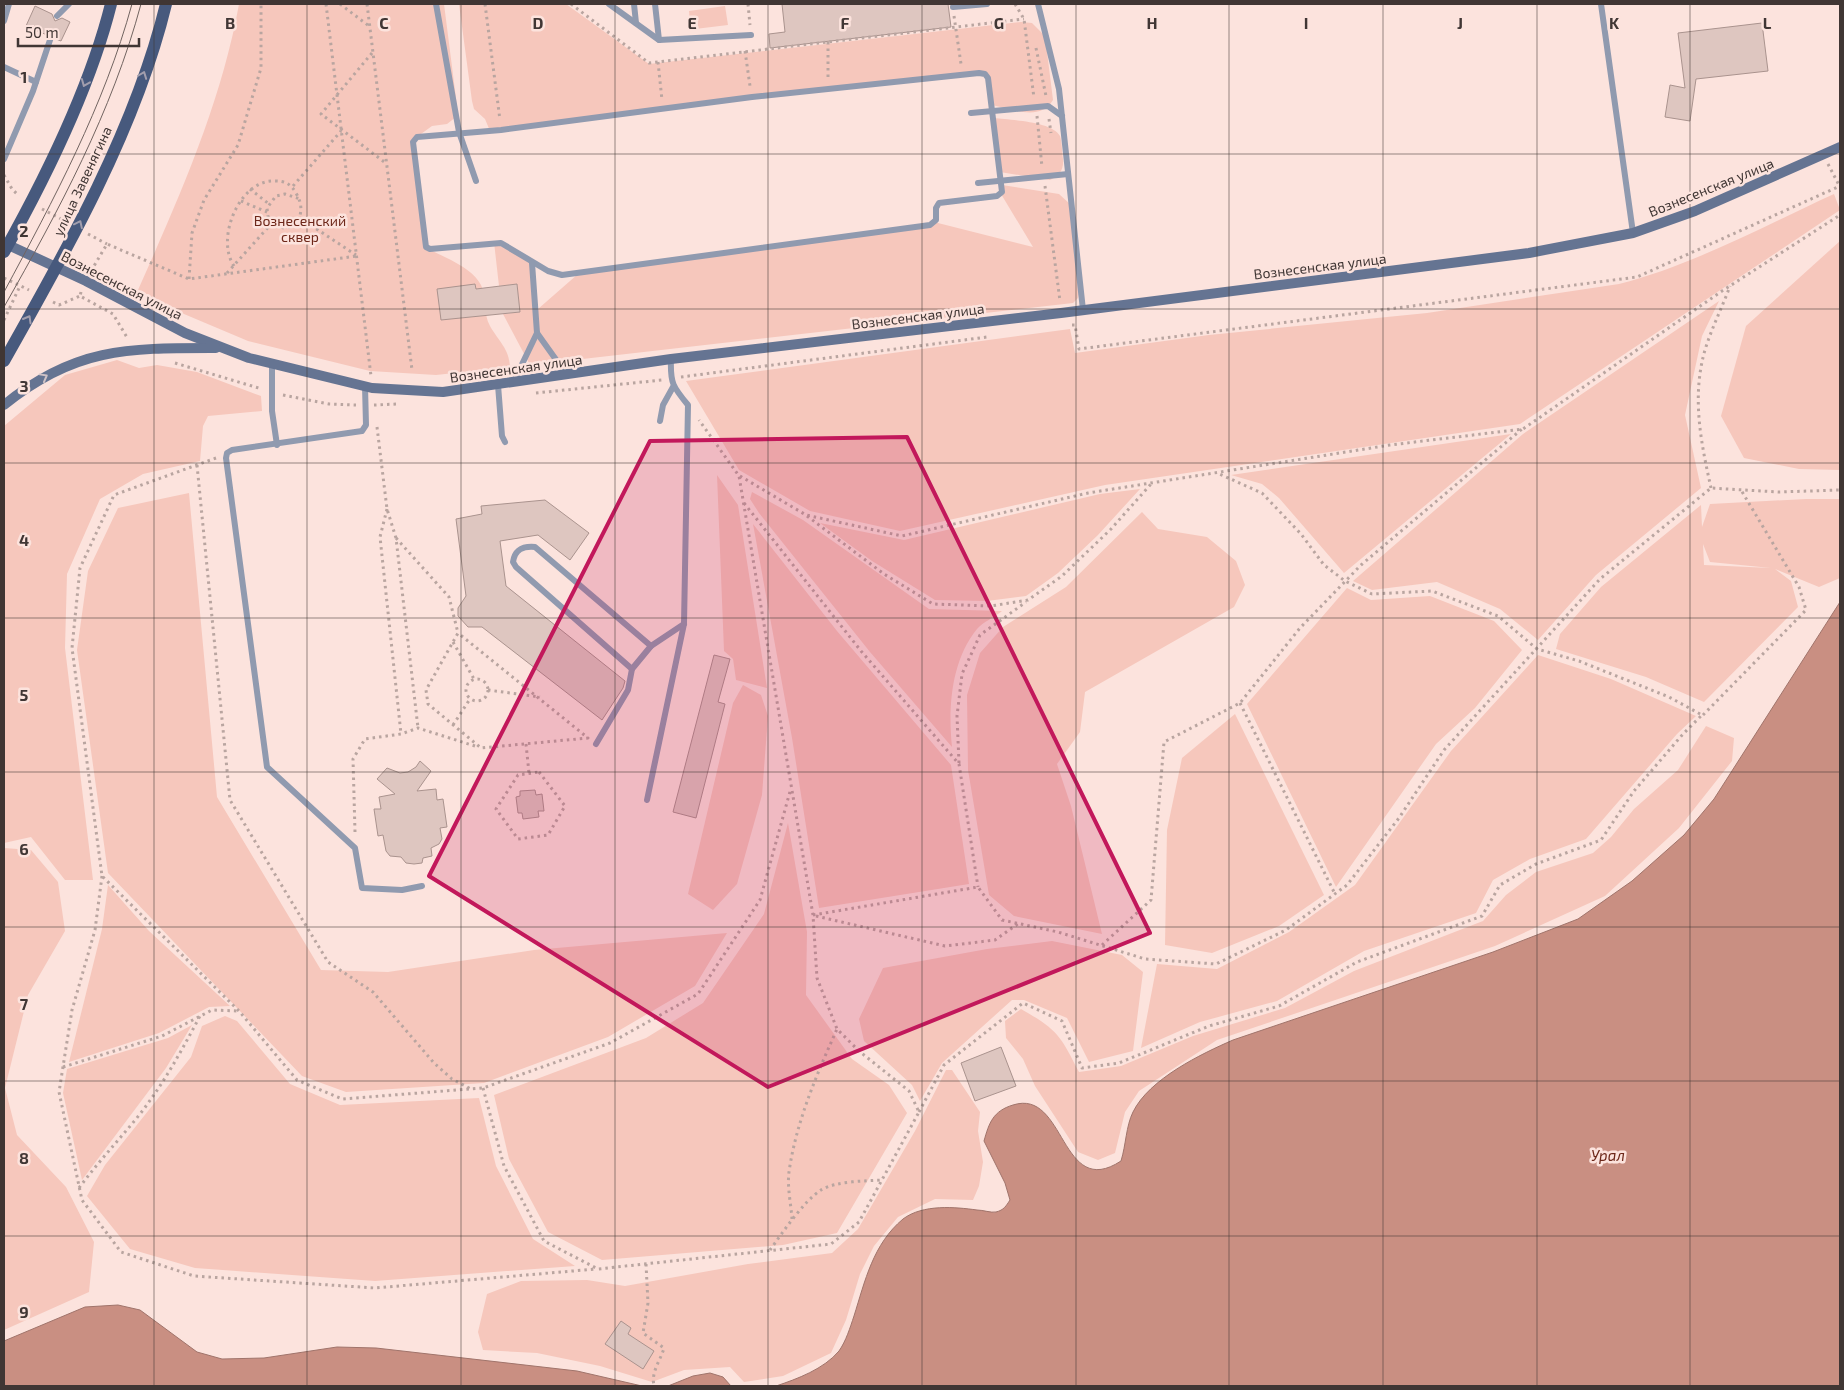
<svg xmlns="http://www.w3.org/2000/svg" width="1844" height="1390" font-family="'Exo 2',sans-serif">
<rect width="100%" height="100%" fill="#fce3dd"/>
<g fill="#f6c7bc" fill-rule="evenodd">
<path d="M239,4H444L457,106L456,117L447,124L432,126L414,139L427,248C443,257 472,267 481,285C487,297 483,314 490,326C499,342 509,348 510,367L436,375L370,371L248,341L184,314L138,290C179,198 221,104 239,4Z"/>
<path d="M459,4H566L649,64L1021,22L1032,23L1045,36L1053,100C1040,122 1013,109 992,105L985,74H963L490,131L485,119L474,109L472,101Z"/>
<polygon points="725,6 728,25 695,29 690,23 689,11"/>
<path d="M994,118C1010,120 1052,121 1060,136C1062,142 1062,152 1063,159C1064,170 1059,176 1050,180L1000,172Z"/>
<polygon points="1002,185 1059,194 1071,205 1080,289 1078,298 1073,303 530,365 503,314 520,312 517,284 499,286 494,242 532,263 538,309 578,274 934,222 1033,247 1001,194"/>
<path d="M1834,194L1840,210L1520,424L1105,485L900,531L810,511L739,470L686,381L1070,329L1075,353L1209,335L1427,313L1619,284C1691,266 1766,225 1834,194Z"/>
<polygon points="1840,241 1840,470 1799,469 1744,458 1721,416 1746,326"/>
<polygon points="1719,301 1702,336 1685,415 1701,488 1596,575 1538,640 1500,609 1437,582 1372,590 1353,581 1523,434"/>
<polygon points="117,360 139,368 157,365 197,372 261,396 262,411 208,416 203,426 200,461 143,474 100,499 67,574 65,648 93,880 65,880 31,837 4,843 4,426 65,375"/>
<polygon points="1511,434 1344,573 1279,498 1262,484 1231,475"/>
<polygon points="717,475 738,505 767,688 736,680 733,659 724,651"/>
<polygon points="1140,489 1098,535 1058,573 1026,596 987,601 935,600 872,561 820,523 904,540 1100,494"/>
<path d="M752,492L803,520L929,609L1002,611C995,617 983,622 977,629C951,661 948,708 952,747L870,652L759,513L750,499Z"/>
<polygon points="189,493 217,797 321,970 388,972 534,950 727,933 695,986 608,1037 484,1083 346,1092 302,1076 108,873 77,650 88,571 118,508"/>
<path d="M1806,499H1840V578L1819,587L1775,569L1791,581L1798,607L1704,702L1646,677L1556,649L1560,634L1601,587L1701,505L1702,527L1710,504ZM1703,544L1710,562L1771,568L1704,565Z"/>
<polygon points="1142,512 1158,529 1207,537 1236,561 1245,585 1234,607 1085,692 1080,732 1057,764 1071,806 1102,934 1014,916 989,895 968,770 967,695 980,653 1003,627 1066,587"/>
<polygon points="753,524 837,631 951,765 969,884 819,908 792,738"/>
<polygon points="1347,588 1371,600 1430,596 1494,621 1522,650 1475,708 1436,744 1336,887 1247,704"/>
<polygon points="1538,655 1611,679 1696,716 1677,734 1586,839 1530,859 1493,880 1476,913 1364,951 1277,1001 1200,1022 1141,1048 1157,964 1217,969 1289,932 1355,885 1451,751"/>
<polygon points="743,685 761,695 768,716 762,795 737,884 713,910 688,894 733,703"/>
<polygon points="1235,714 1324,895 1279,926 1212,953 1165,945 1167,830 1182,758"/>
<path d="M1706,726L1734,738L1732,761L1679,828L1605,896L1495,946L1217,1040L1139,1091L1125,1112L1115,1153L1098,1160L1078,1152L1035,1086L1023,1059L1006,1038L1005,1021L1021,1009C1058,1030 1060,1035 1079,1072L1121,1066L1193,1036L1285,1008L1354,971L1483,921L1506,895L1536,872L1593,853L1611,837L1634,809L1678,770Z"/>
<polygon points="788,823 807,932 806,995 852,1059 889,1085 907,1113 837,1233 783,1245 602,1260 548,1232 509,1159 494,1095 646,1038 703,1003 764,914"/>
<polygon points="4,848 31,850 58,882 65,931 28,995 5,1088 17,1135 66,1187 94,1242 89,1292 4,1330"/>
<polygon points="108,885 149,931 230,1006 209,1007 159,1033 69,1062 102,929"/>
<polygon points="1052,941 1122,955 1143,972 1133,1051 1089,1062 1067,1018 1024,1000 1012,1000 942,1063 920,1101 912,1085 864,1041 859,1019 883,968 987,949"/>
<polygon points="225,1016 237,1021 290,1084 340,1105 479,1098 496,1166 533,1239 575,1266 375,1281 195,1268 130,1249 87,1196 105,1165 191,1057 202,1026"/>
<polygon points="192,1025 166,1068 82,1180 63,1093 67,1069 168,1038"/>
<polygon points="946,1070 952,1070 980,1112 978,1131 983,1162 979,1186 973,1200 935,1199 898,1217 874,1246 860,1274 846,1320 831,1353 783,1376 744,1382 730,1367 684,1370 652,1382 600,1366 537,1353 483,1350 478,1332 487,1294 521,1281 587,1280 625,1286 748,1264 832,1253 858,1229 915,1131"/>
</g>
<g fill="#c98f82" stroke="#a0746b">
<path d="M1840,602V1386H776C797,1379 824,1369 839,1351C846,1341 850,1328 854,1316C865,1281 873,1244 903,1219C923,1204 955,1207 977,1210C983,1210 991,1213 996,1212C1004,1210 1006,1206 1010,1200L1005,1183L984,1141C989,1123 993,1111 1013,1105C1066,1088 1060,1201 1121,1161C1126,1145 1126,1126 1133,1112C1149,1079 1201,1054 1233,1040L1493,952L1578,919L1632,881L1684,835L1714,799Z"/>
<polygon points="118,1305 140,1310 197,1352 222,1359 264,1358 337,1347 376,1348 577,1371 642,1386 4,1386 4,1341 85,1307"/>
<polygon points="710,1373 723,1377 731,1386 668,1386 693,1376"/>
</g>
<g fill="#dec6c0" stroke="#aa938e">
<polygon points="782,4 948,4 951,27 770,48 769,34 785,32"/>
<polygon points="35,6 52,14 55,21 62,18 70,22 61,41 56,39 53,32 47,35 26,26"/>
<polygon points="1762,23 1768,71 1696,79 1690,121 1665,117 1670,85 1685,88 1678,33"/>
<polygon points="475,284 476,289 517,284 520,312 441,320 437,289"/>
<polygon points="545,500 589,533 570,560 538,535 500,541 506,586 625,681 623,688 602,720 482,627 468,627 458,616 458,608 466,596 456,519 482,514 481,506"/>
<polygon points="714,655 730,659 718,702 725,704 696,818 673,812"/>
<polygon points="420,761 431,771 417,791 436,789 437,800 443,799 447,827 440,828 442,839 439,844 431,848 432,856 423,858 422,863 414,864 406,863 401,857 390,856 386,851 383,835 378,836 374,809 381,809 379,797 395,794 377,779 387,768 400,773 408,772 416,767"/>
<polygon points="535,790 536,795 542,794 544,811 538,811 539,817 523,819 522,813 518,813 516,797 520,796 520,791"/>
<polygon points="1001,1047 1016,1086 975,1101 961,1063"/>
<polygon points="621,1321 631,1328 628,1334 654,1351 643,1369 605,1344"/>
</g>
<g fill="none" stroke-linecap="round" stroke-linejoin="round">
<g stroke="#b9a5a0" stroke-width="3" stroke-dasharray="2.5 4" stroke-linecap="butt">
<polyline points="326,4 371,376"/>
<polyline points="340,4 369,26"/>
<polyline points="367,4 412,370"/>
<polyline points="485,4 500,120"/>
<polyline points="571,4 649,63 1024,19"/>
<polyline points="748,4 750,25"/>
<polyline points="1015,4 1024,19 1034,98"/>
<polyline points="954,16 961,64"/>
<polyline points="828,42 828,79"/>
<polyline points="1036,48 1046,96"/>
<polyline points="745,51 750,86"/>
<polyline points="372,53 321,114 387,164"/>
<polyline points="658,62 662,100"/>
<polyline points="1037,116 1042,167"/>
<polyline points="1049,119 1051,133"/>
<polyline points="1828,164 1840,187"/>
<polyline points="4,175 12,189 19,196"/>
<polyline points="293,186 341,131"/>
<polyline points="1045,186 1060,301"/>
<polyline points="250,189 269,204"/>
<polyline points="241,201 267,212"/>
<polyline points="42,209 67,222"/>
<polyline points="300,218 356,255"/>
<polyline points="272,223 268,217 267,208 276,196 285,194 300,199"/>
<polyline points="88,234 107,244"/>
<polyline points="91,271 107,244 189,279 357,256"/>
<path d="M227,273L272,223C281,229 286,229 296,225C302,214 303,205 296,193C291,184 285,181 275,181C240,179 215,238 234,266"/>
<polyline points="4,278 29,290"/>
<polyline points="189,279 192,233 204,200 238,145 261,68 261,4"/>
<polyline points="81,292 80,296 113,314 128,339"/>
<polyline points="53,302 59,305 80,296"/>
<polyline points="4,320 20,286"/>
<polyline points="1072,325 1075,325 1079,349 1637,277 1840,186"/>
<polyline points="175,363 262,389"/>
<polyline points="681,377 987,337"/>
<polyline points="536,393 662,380"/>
<polyline points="283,395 329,404 356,405"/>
<polyline points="374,405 398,404"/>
<polyline points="377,427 387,509 396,538 418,728"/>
<polyline points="216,458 114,495 80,568 72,648 102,876 239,1011 297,1080 342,1099 483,1088 610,1043 698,994 760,900 791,788"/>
<polyline points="197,465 230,800 328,962 373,992 434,1063 452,1079 471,1089"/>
<polyline points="740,476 806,515 902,536 1088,493 1390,445 1523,429 1722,291 1840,215"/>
<path d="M1711,488C1702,447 1693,405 1702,362C1707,337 1721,311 1730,286"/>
<polyline points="744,503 861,651 959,764 978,887"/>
<polyline points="387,509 380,537 401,734"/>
<polyline points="807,516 884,574 933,604 991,606 1028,600 1062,576 1111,529 1151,484"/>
<polyline points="396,538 449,597 458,633 426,690 428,704 481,748 588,738 458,633"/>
<polyline points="453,642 474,679"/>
<circle cx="477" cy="690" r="11"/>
<polyline points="488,690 540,697"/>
<polyline points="1240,703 1335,894"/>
<polyline points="1703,715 1806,610 1799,587 1741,490"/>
<polyline points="453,725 470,699"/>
<polyline points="526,744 529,773"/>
<polyline points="959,763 957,716 962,674 980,635 1026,602"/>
<polygon points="539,772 565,806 548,835 518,839 496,809 518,775"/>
<polyline points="355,832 353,759 365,739 401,734 418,728 478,747"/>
<polyline points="102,876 95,930 72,1010 59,1092 82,1200 121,1252 194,1276 375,1288 596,1269"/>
<polyline points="813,915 978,887 1002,920 1058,932 1145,959 1216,964 1286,930 1347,885 1399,818 1444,750 1600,579 1711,488 1778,492 1840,490"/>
<polyline points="816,916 945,946 995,940 1019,923"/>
<polyline points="1102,945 1151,900 1164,742 1240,703 1300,628 1361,565 1522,429"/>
<polyline points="63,1067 162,1036 212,1010 238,1011"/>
<polyline points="483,1088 504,1166 544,1241 598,1269 831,1244 859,1222 919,1112 909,1091 859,1051 837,1029 817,978 813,915 739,476 699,420"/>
<polyline points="919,1112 944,1065 1023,1003 1062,1021 1082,1068 1119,1063 1209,1026 1279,1006 1357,962 1482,916 1500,885 1536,864 1601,840 1634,791 1683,734 1702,715 1669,697 1579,661 1537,649 1498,616 1432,591 1372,594 1345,581 1324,565 1301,534 1262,493 1217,473"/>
<path d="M79,1188C98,1162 120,1139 140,1114C164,1083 182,1050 200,1016"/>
<path d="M792,1219C791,1204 787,1187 789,1172C796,1122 817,1074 837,1029"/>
<path d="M770,1250C783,1232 803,1202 821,1190C836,1181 865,1181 882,1180"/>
<path d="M646,1264L648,1303L643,1333L664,1348C660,1362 651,1371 654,1386"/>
</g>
<g stroke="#909aaf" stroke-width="6">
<polyline points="436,4 459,132 476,181"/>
<polyline points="609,4 659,40 751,35"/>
<polyline points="634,4 636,23"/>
<polyline points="655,4 659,40"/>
<polyline points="1038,4 1059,89 1083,310"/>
<polyline points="1601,4 1633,233"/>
<polyline points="953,7 987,4"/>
<polyline points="57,16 69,4"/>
<polyline points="4,21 9,4"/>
<polyline points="4,67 36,82"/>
<polygon points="979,73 985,74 988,78 1002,192 997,196 939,203 936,208 936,220 930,225 562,275 548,271 501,243 430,249 426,247 413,142 417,137 501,130 752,97"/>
<polyline points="971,113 1048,106 1062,116"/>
<polyline points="4,159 33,91 51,37"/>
<polyline points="978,183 1068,174"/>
<polyline points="532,263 537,333 567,375"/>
<polyline points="272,365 272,411 277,445"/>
<polyline points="513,383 537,333"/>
<polyline points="498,385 502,436 505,442"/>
<polyline points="365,386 366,425 362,431 232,450 227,453 226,458 267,767 355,848 362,888 402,890 422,886"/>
<polyline points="660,421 663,405 673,387"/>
<path d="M632,669L516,567L513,562C515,549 523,546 535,547L651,646"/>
<polyline points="596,744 628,690 632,669 651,646 684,624"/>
<path d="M647,800L684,624L688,405C673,387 670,383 671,359"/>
</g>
<g stroke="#657492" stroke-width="10">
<polyline points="4,243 86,281 185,333 249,358 372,388 443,392 671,359 1061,313 1529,253 1633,233 1695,211 1840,147"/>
<path d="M4,405C75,347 129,348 216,348"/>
</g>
<g stroke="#47597d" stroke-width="12">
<path d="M4,252C46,177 90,88 111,4"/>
<path d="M4,361C67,250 136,128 166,4"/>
</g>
<g stroke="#716360" stroke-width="1">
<path d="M4,292C54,199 104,106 132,4"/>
<path d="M4,307C59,210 112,112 141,4"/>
</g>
</g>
<defs><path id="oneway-chevron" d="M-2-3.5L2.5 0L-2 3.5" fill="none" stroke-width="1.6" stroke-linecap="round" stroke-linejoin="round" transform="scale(1.25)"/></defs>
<g stroke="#a29ead">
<use href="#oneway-chevron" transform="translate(143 75) rotate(-69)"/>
<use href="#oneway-chevron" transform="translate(85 83) rotate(112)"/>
<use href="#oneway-chevron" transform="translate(79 224) rotate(-64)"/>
<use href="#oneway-chevron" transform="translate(28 319) rotate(-60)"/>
</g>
<use stroke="#cfc2c6" href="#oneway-chevron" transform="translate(44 377) rotate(-29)"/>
<path fill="#c2185b" fill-opacity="0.2" stroke="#c2185b" stroke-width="4" stroke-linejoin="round" d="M907,437L1150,933L768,1087L429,876L650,441Z"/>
<path fill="none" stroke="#403634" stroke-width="1" stroke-opacity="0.55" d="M154,4V1386M307,4V1386M461,4V1386M615,4V1386M768,4V1386M922,4V1386M1076,4V1386M1229,4V1386M1383,4V1386M1537,4V1386M1690,4V1386M4,154H1840M4,309H1840M4,463H1840M4,618H1840M4,772H1840M4,927H1840M4,1081H1840M4,1236H1840"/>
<g text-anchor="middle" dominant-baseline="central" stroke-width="5" stroke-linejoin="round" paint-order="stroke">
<g font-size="14" fill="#403634" stroke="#fce3dd">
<text transform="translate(82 181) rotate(-65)">улица Завенягина</text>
<text transform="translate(1711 187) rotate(-22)">Вознесенская улица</text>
<text transform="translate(1320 266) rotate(-7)">Вознесенская улица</text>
<text transform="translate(122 285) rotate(27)">Вознесенская улица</text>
<text transform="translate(918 316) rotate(-7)">Вознесенская улица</text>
<text transform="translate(516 368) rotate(-8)">Вознесенская улица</text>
</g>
<g font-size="14" fill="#6d2719" stroke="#fce3dd">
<text x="300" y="220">Вознесенский<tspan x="300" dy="16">cквер</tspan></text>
</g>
<g font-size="15" font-style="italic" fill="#6d2719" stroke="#fce3dd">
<text x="1608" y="1155">Урал</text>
</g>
</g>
<g font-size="16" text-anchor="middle" font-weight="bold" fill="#403634" stroke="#fce3dd" stroke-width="5" stroke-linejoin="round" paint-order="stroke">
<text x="230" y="29">B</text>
<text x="384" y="29">C</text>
<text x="538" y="29">D</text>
<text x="692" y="29">E</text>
<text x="845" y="29">F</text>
<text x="999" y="29">G</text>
<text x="1152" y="29">H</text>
<text x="1306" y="29">I</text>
<text x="1460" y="29">J</text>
<text x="1614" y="29">K</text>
<text x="1767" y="29">L</text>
<text x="24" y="83">1</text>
<text x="24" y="237">2</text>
<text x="24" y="392">3</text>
<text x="24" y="546">4</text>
<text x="24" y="701">5</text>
<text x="24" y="855">6</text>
<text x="24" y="1010">7</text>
<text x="24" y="1164">8</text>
<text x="24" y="1318">9</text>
</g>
<rect width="1844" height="1390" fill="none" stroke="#403634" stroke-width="10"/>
<path d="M18 38v8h121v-8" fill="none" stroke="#403634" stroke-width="2.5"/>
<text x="25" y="38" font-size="15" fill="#403634" stroke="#fce3dd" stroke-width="4" paint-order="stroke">50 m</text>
</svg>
